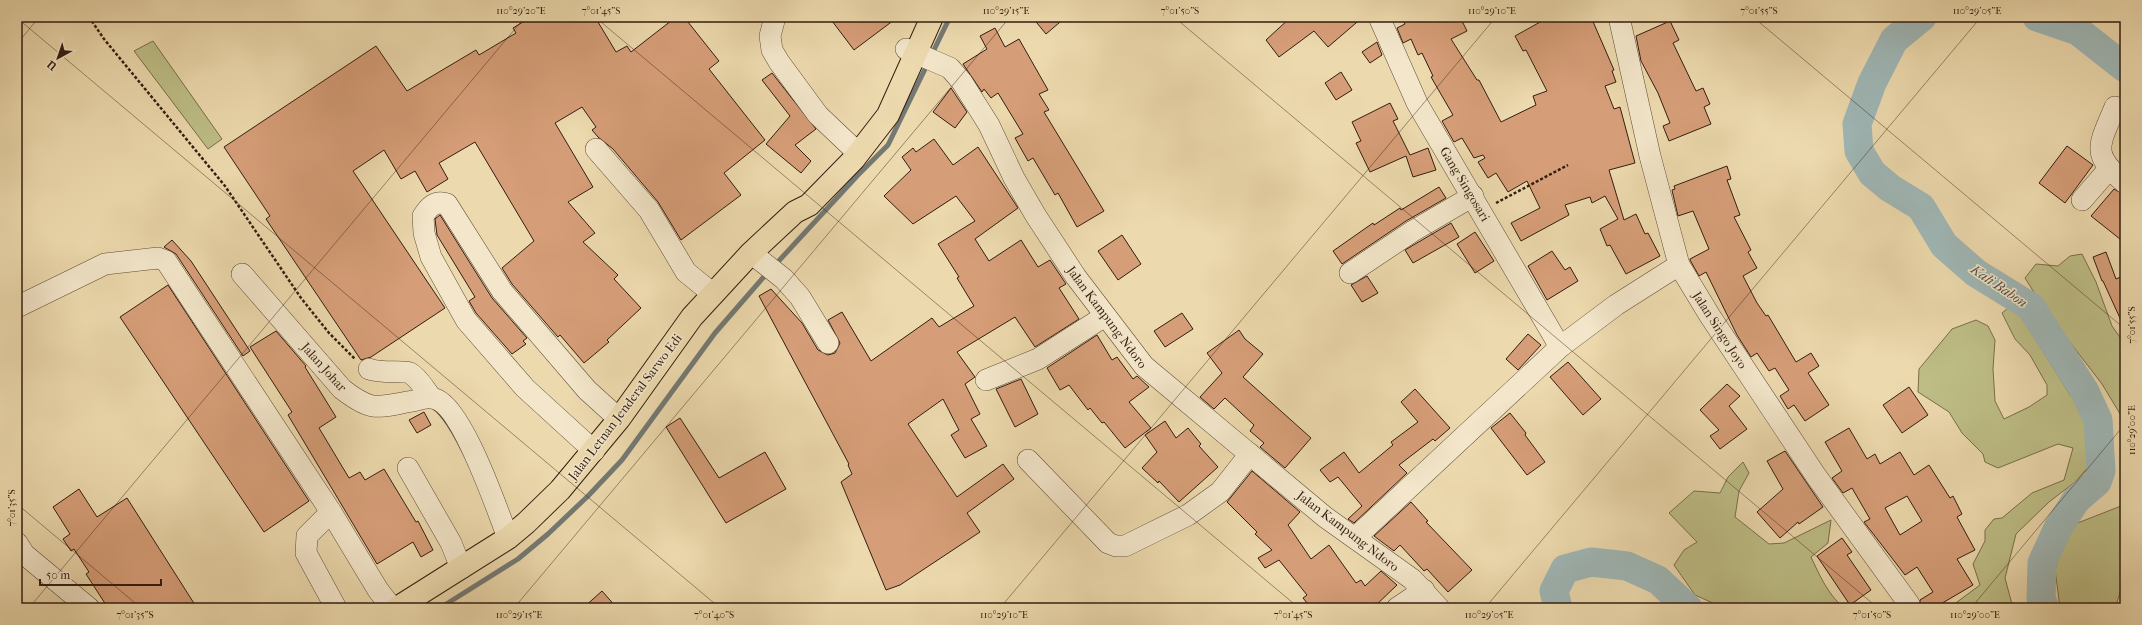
<svg xmlns="http://www.w3.org/2000/svg" width="2142" height="625" font-family="'IM FELL French Canon',serif">
<rect width="100%" height="100%" fill="#ecd9ad"/>
<filter id="stains"><feTurbulence type="fractalNoise" baseFrequency=".005" numOctaves="4"/><feColorMatrix values="0 0 0 0 .2 0 0 0 0 .09 0 0 0 0 .02 0 0 0 .5 -.17"/></filter>
<radialGradient id="worn" r=".72"><stop offset=".6" stop-color="#630" stop-opacity="0"/><stop offset="1" stop-color="#630" stop-opacity=".3"/></radialGradient>
<g fill="#bebe86" stroke="#786e4b">
<polygon points="153,41 222,139 208,149 134,51"/>
<polygon points="2082,254 2096,282 2112,326 2122,340 2125,339 2125,422 2102,384 2045,310 2025,278 2036,264 2058,266 2070,256"/>
<polygon points="2013,304 2071,396 2086,411 2097,432 2092,463 2075,482 2049,502 2016,534 2005,578 2013,608 1949,608 1980,585 1973,564 1985,541 1985,530 1994,519 2002,518 2032,493 2064,480 2073,448 2058,444 1998,468 1985,462 1983,454 1962,433 1949,412 1918,392 1919,369 1952,329 1976,320 1988,326 1995,340 1993,369 1995,401 2004,419 2029,407 2047,395 2047,385 2030,355 2015,339 2002,313"/>
<path d="M1743,462L1749,473L1739,491L1735,517L1769,544L1784,543L1831,520L1828,543L1811,557C1818,572 1830,599 1845,608H1724L1695,595L1674,565L1684,550L1697,542L1669,513L1694,491L1720,493L1728,477Z"/>
<polygon points="2125,502 2125,578 2115,608 2060,608 2055,569 2070,526 2121,506"/>
</g>
<g fill="none" stroke-linecap="round" stroke-linejoin="round">
<g stroke="#747974" stroke-width="5">
<polyline points="931,56 950,17"/>
<polyline points="775,265 858,175 888,145 928,63"/>
<polyline points="440,608 518,559 548,534 588,496 622,460 715,333 768,272"/>
</g>
<g stroke="#9fb7b6" stroke-width="29">
<polyline points="1922,17 1894,40 1872,83 1857,124 1859,151 1872,173 1890,188 1921,207 1944,245 1976,273 2031,307 2084,390 2098,420 2101,471 2097,482 2076,500 2058,528 2042,563 2041,599 2045,608"/>
<polyline points="2037,17 2078,31 2125,68"/>
<polyline points="1558,608 1554,591 1565,569 1591,562 1627,566 1658,580 1688,608"/>
</g>
</g>
<g fill="#d69e78" stroke="#331d10" fill-rule="evenodd">
<polygon points="531,17 595,17 616,52 627,46 631,52 676,17 684,17 719,61 709,69 765,140 724,173 741,195 681,240 658,202 613,149 598,137 592,130 596,127 582,107 555,123 593,187 568,202 595,233 583,242 618,275 614,279 641,308 607,340 609,342 584,363 560,335 558,337 512,284 502,268 534,241 475,142 439,163 448,179 427,192 415,171 401,179 384,150 353,171 445,308 371,357 361,360 266,219 270,216 224,147 376,46 407,91 476,50 479,55 516,33 513,28"/>
<polygon points="829,17 898,17 854,50"/>
<polygon points="1032,17 1066,17 1046,34"/>
<polygon points="1291,17 1363,17 1328,47 1314,31 1279,57 1266,40"/>
<polygon points="1401,17 1460,17 1467,31 1451,39 1477,80 1479,80 1501,122 1536,105 1533,96 1547,91 1526,50 1523,51 1515,36 1542,21 1539,17 1591,17 1614,70 1612,71 1616,82 1605,86 1614,109 1620,107 1635,163 1609,170 1624,220 1636,214 1645,234 1648,233 1660,256 1626,274 1610,245 1607,246 1600,229 1618,219 1605,196 1592,203 1590,197 1565,205 1569,215 1521,241 1511,223 1540,208 1527,181 1508,192 1496,173 1488,178 1478,162 1485,158 1483,155 1474,158 1462,138 1454,142 1442,121 1453,115 1431,77 1433,76 1422,53 1418,55 1411,39 1403,43 1397,28 1405,24"/>
<polygon points="1670,21 1679,40 1673,43 1696,91 1703,88 1710,104 1704,107 1711,124 1669,141 1663,126 1670,123 1658,93 1641,61 1636,36"/>
<polygon points="995,28 1005,47 1019,39 1048,90 1039,94 1049,110 1044,112 1104,211 1077,227 1058,193 1055,195 1033,158 1028,161 1015,138 1023,134 998,93 991,98 984,89 982,92 963,64 987,49 980,36"/>
<polygon points="1377,42 1382,55 1370,63 1362,52"/>
<polygon points="1341,72 1352,90 1336,100 1325,83"/>
<polygon points="772,73 816,129 795,145 811,161 801,173 766,144 790,116 762,80"/>
<polygon points="951,88 967,112 955,128 933,112"/>
<polygon points="1390,103 1398,119 1393,121 1410,155 1428,148 1436,170 1413,177 1406,156 1370,172 1356,143 1361,141 1352,122"/>
<polygon points="934,139 953,165 978,147 1018,208 975,239 989,261 1021,240 1038,267 1050,260 1066,284 1059,288 1079,319 1035,347 1015,317 957,352 975,377 965,384 980,414 971,419 987,446 965,458 951,435 959,430 943,399 908,424 957,497 1003,464 1014,479 967,513 980,532 900,585 886,590 841,482 852,474 848,465 849,464 759,296 771,289 802,323 818,350 828,355 835,353 840,343 828,320 842,312 871,361 932,318 939,327 974,306 957,278 959,277 938,244 975,221 956,196 913,224 884,196 911,170 902,157 913,148 916,152"/>
<polygon points="2067,146 2093,165 2065,203 2039,183"/>
<polygon points="1727,166 1731,179 1727,180 1740,215 1734,217 1751,250 1748,252 1757,268 1743,276 1757,303 1766,316 1768,315 1796,362 1811,353 1819,366 1808,373 1829,405 1805,421 1794,405 1788,409 1780,396 1789,390 1775,368 1769,371 1757,353 1751,357 1737,335 1706,272 1699,276 1690,260 1690,259 1709,249 1693,211 1678,216 1672,190 1675,189 1674,186"/>
<polygon points="1439,187 1446,198 1406,221 1342,264 1333,251 1373,223 1374,225 1400,208 1401,210"/>
<polygon points="2114,189 2125,195 2125,243 2091,216"/>
<polygon points="440,215 492,298 527,338 523,341 526,344 512,354 476,313 469,301 475,297 437,235 435,219"/>
<polygon points="1451,223 1459,237 1413,263 1405,250"/>
<polygon points="1475,232 1494,261 1475,273 1457,244"/>
<polygon points="1122,235 1141,264 1118,280 1098,251"/>
<polygon points="172,240 191,261 250,351 243,356 176,254 164,247"/>
<polygon points="1552,251 1565,270 1570,267 1578,281 1547,300 1528,266"/>
<polygon points="2106,252 2116,279 2125,275 2125,329 2103,281 2102,281 2093,257"/>
<polygon points="1367,276 1378,293 1362,302 1351,285"/>
<polygon points="168,285 309,501 264,532 120,317"/>
<polygon points="1182,313 1193,329 1165,347 1154,331"/>
<polygon points="1239,330 1245,339 1263,354 1243,377 1311,438 1285,468 1260,447 1264,443 1250,431 1254,425 1225,398 1214,409 1200,397 1222,373 1207,353"/>
<polygon points="276,331 306,366 305,367 336,417 319,428 349,478 360,472 365,480 384,469 416,522 418,521 433,550 421,557 413,542 377,564 288,415 292,412 250,347"/>
<polygon points="1528,334 1541,345 1518,370 1506,359"/>
<polygon points="1097,335 1112,360 1117,357 1133,379 1137,376 1149,387 1129,402 1151,428 1125,448 1104,422 1102,423 1090,408 1088,410 1069,385 1060,390 1047,368"/>
<polygon points="1568,362 1601,399 1583,415 1550,377"/>
<polygon points="1021,379 1038,414 1015,427 996,389"/>
<polygon points="1727,384 1740,396 1729,406 1747,429 1720,449 1710,436 1719,430 1700,410"/>
<polygon points="1909,387 1928,415 1902,433 1883,405"/>
<polygon points="1415,389 1450,428 1435,441 1433,439 1399,465 1407,473 1354,523 1348,519 1362,506 1338,477 1330,482 1320,470 1344,452 1359,473 1393,445 1391,442 1418,422 1401,402"/>
<polygon points="424,412 431,425 417,433 409,420"/>
<polygon points="1510,413 1526,433 1525,435 1545,462 1527,475 1491,428"/>
<polygon points="680,418 719,478 765,452 786,489 726,523 666,427"/>
<polygon points="1165,421 1176,438 1188,428 1201,444 1199,446 1218,467 1179,502 1159,481 1158,483 1142,468 1157,452 1145,435"/>
<path d="M1849,428L1867,459L1875,454L1880,464L1900,452L1914,475L1929,465L1950,498L1953,496L1962,514L1957,517L1975,550L1957,559L1973,585L1934,608H1920V600L1933,592L1917,567L1905,575L1864,522L1870,519L1852,488L1843,493L1832,478L1842,471L1825,442ZM1907,496L1922,521L1900,535L1885,508Z"/>
<polygon points="1785,451 1823,507 1799,524 1798,522 1780,538 1757,512 1783,489 1767,461"/>
<polygon points="1252,471 1300,512 1288,525 1311,559 1329,545 1356,583 1361,580 1365,586 1381,571 1397,585 1373,608 1311,608 1303,598 1307,595 1279,560 1265,568 1258,558 1272,550 1255,534 1257,532 1227,502"/>
<polygon points="79,489 97,517 127,498 197,608 108,608 86,574 89,572 74,549 71,551 63,539 70,534 53,507"/>
<polygon points="1411,502 1428,521 1426,522 1472,570 1448,592 1427,569 1424,571 1400,545 1394,551 1374,536"/>
<polygon points="1842,538 1852,552 1847,555 1871,590 1850,605 1817,556"/>
<polygon points="602,591 617,608 583,608"/>
</g>
<g fill="none" stroke-linecap="round" stroke-linejoin="round">
<g stroke="#614c37" stroke-width="22">
<g id="minor">
<polyline points="775,17 770,36 772,50 779,62 818,115 858,153"/>
<polyline points="1379,17 1417,103 1560,347"/>
<polyline points="1619,17 1650,156 1679,265 1710,316 1816,476 1909,604"/>
<polyline points="906,49 950,68 962,82 989,125 1014,178 1036,216 1076,277 1144,366 1325,517 1412,579 1439,608"/>
<path d="M2115,107C2099,146 2090,153 2125,183"/>
<polyline points="596,149 649,210 686,272 713,294"/>
<polyline points="2082,200 2109,169"/>
<polyline points="751,253 784,279 800,297 828,343"/>
<polyline points="1350,273 1413,231 1473,196"/>
<path d="M242,274L342,389C373,413 377,407 413,401C418,400 425,397 431,398C460,399 498,512 508,538"/>
<polyline points="17,307 105,264 158,258 166,261 331,512 378,590 392,608"/>
<path d="M369,369C382,374 404,370 410,373C419,378 425,390 431,397"/>
<polyline points="986,380 1038,359 1105,316"/>
<path d="M594,451L525,388L466,320L431,257L424,233L423,216C429,207 435,200 447,204L502,291L587,390L619,419"/>
<polyline points="1028,460 1108,543 1116,546 1125,546 1188,515 1220,492 1250,454"/>
<polyline points="408,468 451,543 461,568"/>
<polyline points="331,512 307,536 306,553 336,608"/>
<polyline points="1356,537 1560,347 1616,305 1679,265"/>
<polyline points="17,543 24,554 89,608"/>
<polyline points="1397,608 1424,590"/>
</g>
</g>
<g stroke="#331d10" stroke-width="24">
<polyline id="major" points="397,608 508,538 526,523 560,490 619,419 692,317 751,253 795,212 809,205 854,159 888,115 932,17"/>
</g>
<g stroke="#331d10" stroke-width="2.5" stroke-dasharray="3 2" stroke-linecap="butt">
<polyline points="89,17 104,39 225,186 301,298 329,333 355,359"/>
<polyline points="1496,203 1568,165"/>
</g>
<use href="#minor" stroke="#f3e6ca" stroke-width="21"/>
<use href="#major" stroke="#ecd9ad" stroke-width="22"/>
</g>
<path fill="none" stroke="#331d10" stroke-width="1" stroke-opacity="0.45" d="M595,17L1299,608M1174,17L1878,608M1753,17L2125,329M17,18L720,608M17,44L39,17M17,504L141,608M29,608L525,17M514,608L1010,17M1000,608L1496,17M1485,608L1981,17M1971,608L2125,424"/>
<g text-anchor="middle" dominant-baseline="central" stroke-width="3" stroke-linejoin="round" paint-order="stroke">
<g font-size="13" fill="#331d10" stroke="#f3e6ca">
<text transform="translate(1465 184) rotate(59)">Gang Singosari</text>
<text transform="translate(1107 317) rotate(53)">Jalan Kampung Ndoro</text>
<text transform="translate(1720 330) rotate(57)">Jalan Singo Joyo</text>
<text transform="translate(324 367) rotate(48)">Jalan Johar</text>
<text transform="translate(625 407) rotate(-53)">Jalan Letnan Jenderal Sarwo Edi</text>
<text transform="translate(1348 531) rotate(37)">Jalan Kampung Ndoro</text>
</g>
<g font-size="14" font-style="italic" fill="#534b42" stroke="#f3e6ca">
<text transform="translate(1999 286) rotate(34)">Kali Babon</text>
</g>
</g>
<rect width="2142" height="625" fill="none" stroke="#ecd9ad" stroke-width="44"/>
<g transform="translate(58 58) rotate(220)" stroke="#f3e6ca" stroke-width="3" paint-order="stroke">
<path d="M0-3L7 15L0 10L-7 15Z" fill="#331d10"/>
<text y="-6" font-size="11" font-weight="bold" text-anchor="middle" fill="#331d10">U</text>
</g>
<path d="M40 579v6h121v-6" fill="none" stroke="#331d10" stroke-width="2"/>
<text x="46" y="579" font-size="12" fill="#331d10" stroke="#f3e6ca" stroke-width="3" paint-order="stroke">50 m</text>
<rect x="22" y="22" width="2098" height="581" fill="none" stroke="#331d10" stroke-width="1.5"/>
<g font-size="10" text-anchor="middle" fill="#331d10">
<text x="521" y="14">110°29'20"E</text>
<text x="601" y="14">7°01'45"S</text>
<text x="1006" y="14">110°29'15"E</text>
<text x="1180" y="14">7°01'50"S</text>
<text x="1492" y="14">110°29'10"E</text>
<text x="1759" y="14">7°01'55"S</text>
<text x="1977" y="14">110°29'05"E</text>
<text transform="translate(2131 325) rotate(-90)" y="4">7°01'55"S</text>
<text transform="translate(2131 430) rotate(-90)" y="4">110°29'00"E</text>
<text transform="translate(11 508) rotate(-90)" y="4">7°01'35"S</text>
<text x="135" y="618">7°01'35"S</text>
<text x="519" y="618">110°29'15"E</text>
<text x="714" y="618">7°01'40"S</text>
<text x="1004" y="618">110°29'10"E</text>
<text x="1293" y="618">7°01'45"S</text>
<text x="1489" y="618">110°29'05"E</text>
<text x="1872" y="618">7°01'50"S</text>
<text x="1975" y="618">110°29'00"E</text>
</g>
<rect width="100%" height="100%" filter="url(#stains)"/>
<rect width="100%" height="100%" fill="url(#worn)"/>
</svg>
